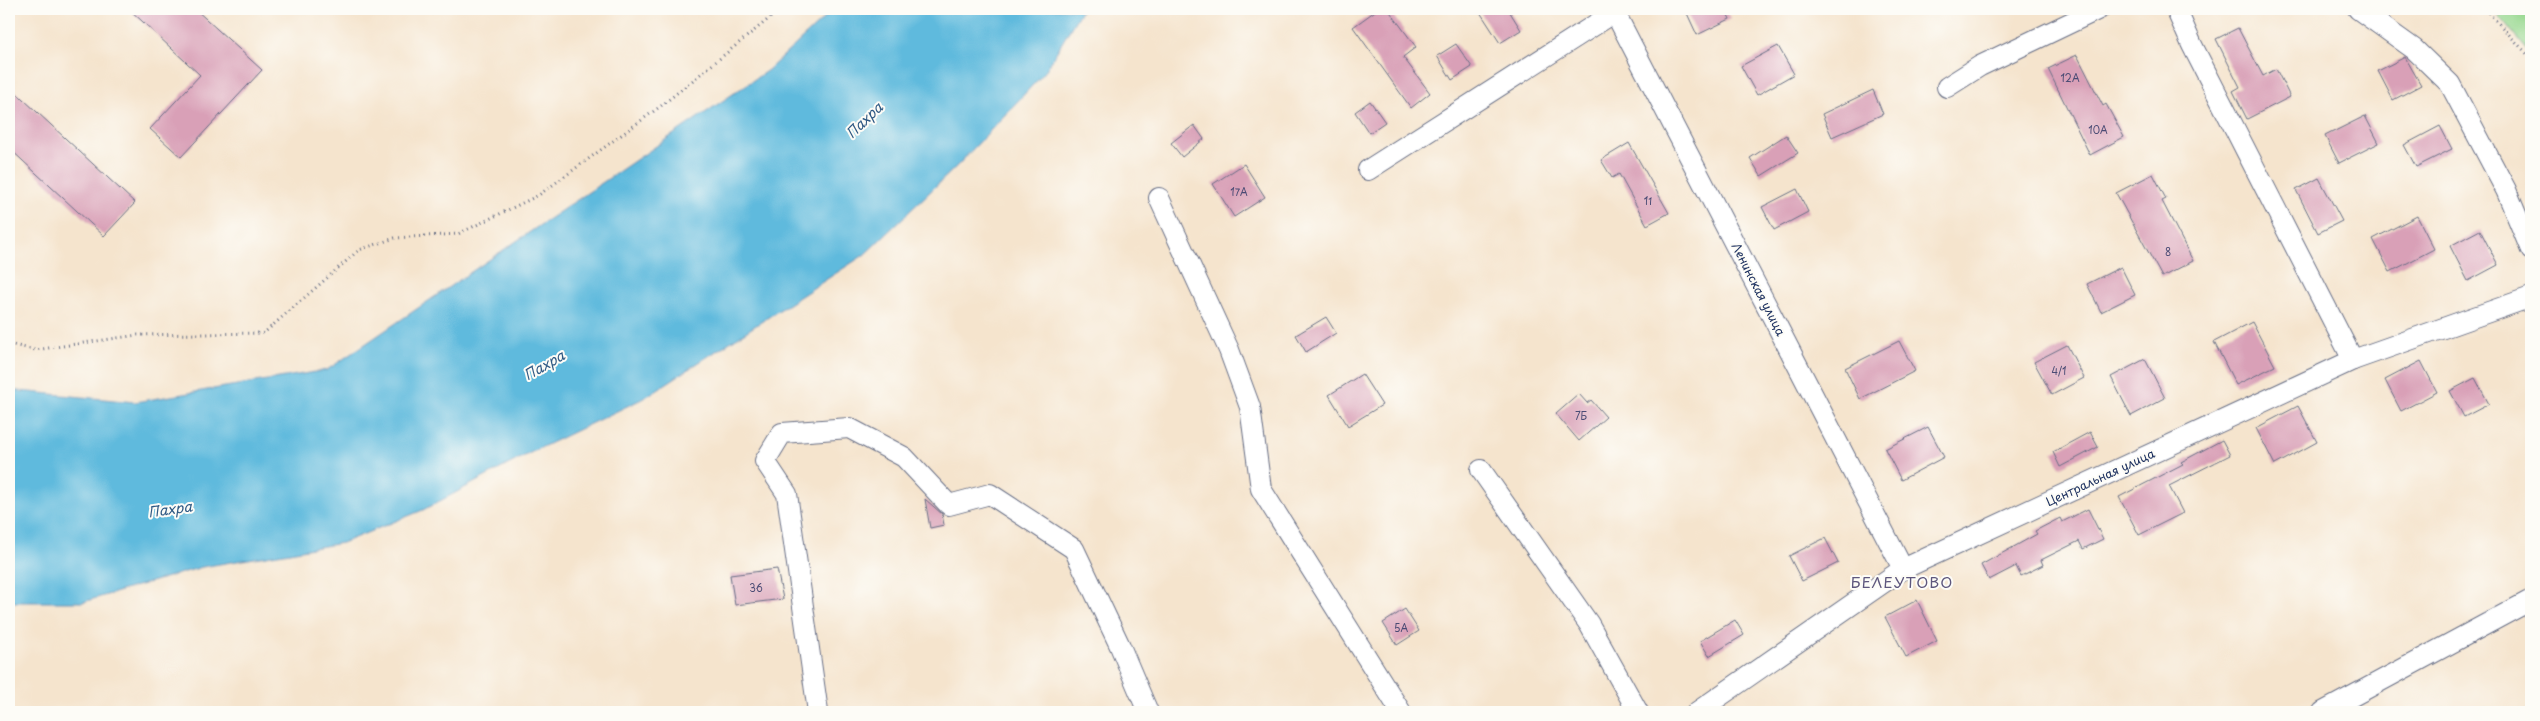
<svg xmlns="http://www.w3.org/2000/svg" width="2540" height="721" font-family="'Playpen Sans',sans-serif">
<rect width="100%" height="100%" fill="#fdfcf7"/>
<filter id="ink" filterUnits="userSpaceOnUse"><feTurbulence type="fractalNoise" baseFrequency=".02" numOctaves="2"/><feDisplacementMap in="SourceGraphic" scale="10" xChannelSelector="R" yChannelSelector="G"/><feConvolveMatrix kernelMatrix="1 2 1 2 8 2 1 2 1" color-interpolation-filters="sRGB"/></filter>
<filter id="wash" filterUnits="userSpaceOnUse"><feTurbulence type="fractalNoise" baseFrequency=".0096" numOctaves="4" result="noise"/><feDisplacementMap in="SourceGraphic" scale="20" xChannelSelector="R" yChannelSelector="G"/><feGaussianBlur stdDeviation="1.12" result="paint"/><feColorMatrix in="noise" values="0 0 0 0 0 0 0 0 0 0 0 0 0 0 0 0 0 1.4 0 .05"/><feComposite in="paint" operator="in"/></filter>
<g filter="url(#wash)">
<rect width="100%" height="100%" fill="#f5e4cd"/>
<polygon fill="#97d88f" stroke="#598476" points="2494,9 2531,9 2531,55"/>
<polygon fill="#5fbadd" stroke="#3d749e" points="834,9 1082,9 1044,73 959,164 864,255 644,398 532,452 423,510 342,543 202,567 83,602 9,602 9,390 135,402 327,370 768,70"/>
<g id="blocks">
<g fill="#d9a0b7">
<polygon points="129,9 195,9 262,70 181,157 150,129 200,75"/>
<polygon points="1378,9 1388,9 1416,47 1403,57 1430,93 1411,108 1353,27"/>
<polygon points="1478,9 1508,9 1521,30 1500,43"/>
<polygon points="1685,9 1725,9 1730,19 1697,35"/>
<polygon points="2238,28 2263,76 2276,69 2290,97 2247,119 2233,91 2240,87 2216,39"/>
<polygon points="1456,44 1472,67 1452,80 1437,56"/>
<polygon points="1778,46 1794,74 1757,95 1741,66"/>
<polygon points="2077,55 2103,106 2106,104 2124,137 2090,155 2048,69"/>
<polygon points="2405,57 2421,85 2393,100 2378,71"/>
<polygon points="9,86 135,203 104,236 9,148"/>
<polygon points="1873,90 1883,114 1832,137 1822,114"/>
<polygon points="1370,101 1385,122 1369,133 1355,112"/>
<polygon points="2365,116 2379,143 2339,163 2325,136"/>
<polygon points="1194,125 1204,139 1182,157 1171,143"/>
<polygon points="2440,126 2452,149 2416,167 2404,145"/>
<polygon points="1786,135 1798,153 1761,176 1750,158"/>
<polygon points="1629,143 1669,213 1647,225 1619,174 1612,178 1601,160"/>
<polygon points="1244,164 1265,197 1234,217 1213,184"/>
<polygon points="2153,174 2166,199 2162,201 2193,261 2162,277 2116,193"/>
<polygon points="2319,178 2342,221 2318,233 2296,190"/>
<polygon points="1797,189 1808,212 1774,230 1762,207"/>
<polygon points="2417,216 2434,249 2390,272 2373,239"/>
<polygon points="2480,230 2498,265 2468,281 2450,246"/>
<polygon points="2121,267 2135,295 2101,312 2087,284"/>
<polygon points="1326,317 1336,333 1306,352 1296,335"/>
<polygon points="2252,322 2275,366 2236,385 2214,342"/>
<polygon points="1899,341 1915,371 1860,399 1845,368"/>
<polygon points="2067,345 2084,378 2052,395 2034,362"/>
<polygon points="2145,359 2165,398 2131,416 2111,377"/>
<polygon points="2421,361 2437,392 2401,411 2385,380"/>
<polygon points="1362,374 1382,405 1348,426 1329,395"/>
<polygon points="2475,378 2489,404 2464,417 2450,391"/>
<polygon points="1579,394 1587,403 1591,400 1606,417 1579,441 1556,414"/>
<polygon points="2298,406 2317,442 2275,465 2256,428"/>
<polygon points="1928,427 1944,457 1901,480 1885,449"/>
<polygon points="2090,432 2098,447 2060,467 2053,452"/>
<polygon points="2222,440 2230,455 2169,486 2183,513 2139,535 2119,497 2183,464 2181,462"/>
<polygon points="925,499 942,514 944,525 930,528"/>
<polygon points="2088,509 2103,539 2083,549 2079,541 2041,560 2043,565 2021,576 2016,566 1989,580 1981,565 2037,534 2035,531 2060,518 2062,522"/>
<polygon points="1825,538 1838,563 1802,581 1789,556"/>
<polygon points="777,569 783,599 735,605 730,575"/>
<polygon points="1917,600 1937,641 1906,657 1885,617"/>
<polygon points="1405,609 1419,631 1397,645 1383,623"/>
<polygon points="1735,620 1744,635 1709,656 1700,641"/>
</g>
</g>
</g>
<g filter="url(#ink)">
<use href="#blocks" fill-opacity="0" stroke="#676e85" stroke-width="1"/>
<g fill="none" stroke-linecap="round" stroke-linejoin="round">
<g stroke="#676e85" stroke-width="22">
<g id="minor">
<polyline points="1613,9 1903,569"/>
<polyline points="2176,9 2192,45 2353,360"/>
<polyline points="2358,9 2414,49 2450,84 2506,190 2531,250"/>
<polyline points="1947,87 1980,66 2099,9"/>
<polyline points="1368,170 1615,12"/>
<polyline points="1159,198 1229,350 1250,407 1261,489 1401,712"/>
<polyline points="1481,470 1589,624 1638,712"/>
<polyline points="818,712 787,494 765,461 782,433 849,428 904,457 949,505 990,494 1074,549 1120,646 1148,712"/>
<polyline points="1697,712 1903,569 2353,360 2531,297"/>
<polyline points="2323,712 2531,600"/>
</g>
</g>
<g stroke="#676e85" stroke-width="3" stroke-dasharray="1 4" stroke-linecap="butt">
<polyline points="2485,9 2531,58"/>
<polyline points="9,344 35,350 138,335 264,333 359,250 395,238 458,234 539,195 661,106 781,9"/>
</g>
<use href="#minor" stroke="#fff" stroke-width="20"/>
</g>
</g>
<g text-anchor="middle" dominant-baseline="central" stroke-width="4" stroke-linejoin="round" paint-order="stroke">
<g font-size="10" fill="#4a4b74">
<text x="2070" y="77">12А</text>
<text x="2098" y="129">10А</text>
<text x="1239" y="191">17А</text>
<text x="1648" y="200">11</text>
<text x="2168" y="251">8</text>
<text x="2059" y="370">4/1</text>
<text x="1581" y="415">7Б</text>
<text x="756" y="587">36</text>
<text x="1401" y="627">5А</text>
</g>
<g font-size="12" fill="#1b2f5e" stroke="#fdfcf7">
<text transform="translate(1759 289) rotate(63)">Ленинская улица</text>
<text transform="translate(2100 477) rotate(-25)">Центральная улица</text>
</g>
<g font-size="14" font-style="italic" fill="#2f5984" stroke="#fdfcf7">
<text transform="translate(864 120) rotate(-44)">Пахра</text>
<text transform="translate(544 365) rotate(-30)">Пахра</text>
<text transform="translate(170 509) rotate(-8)">Пахра</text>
</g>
<g font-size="15" letter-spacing="1" fill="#5e577d" stroke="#fdfcf7">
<text x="1902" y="581">БЕЛЕУТОВО</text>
</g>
</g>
<rect width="2540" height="721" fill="none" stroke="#fdfcf7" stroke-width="30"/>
</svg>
